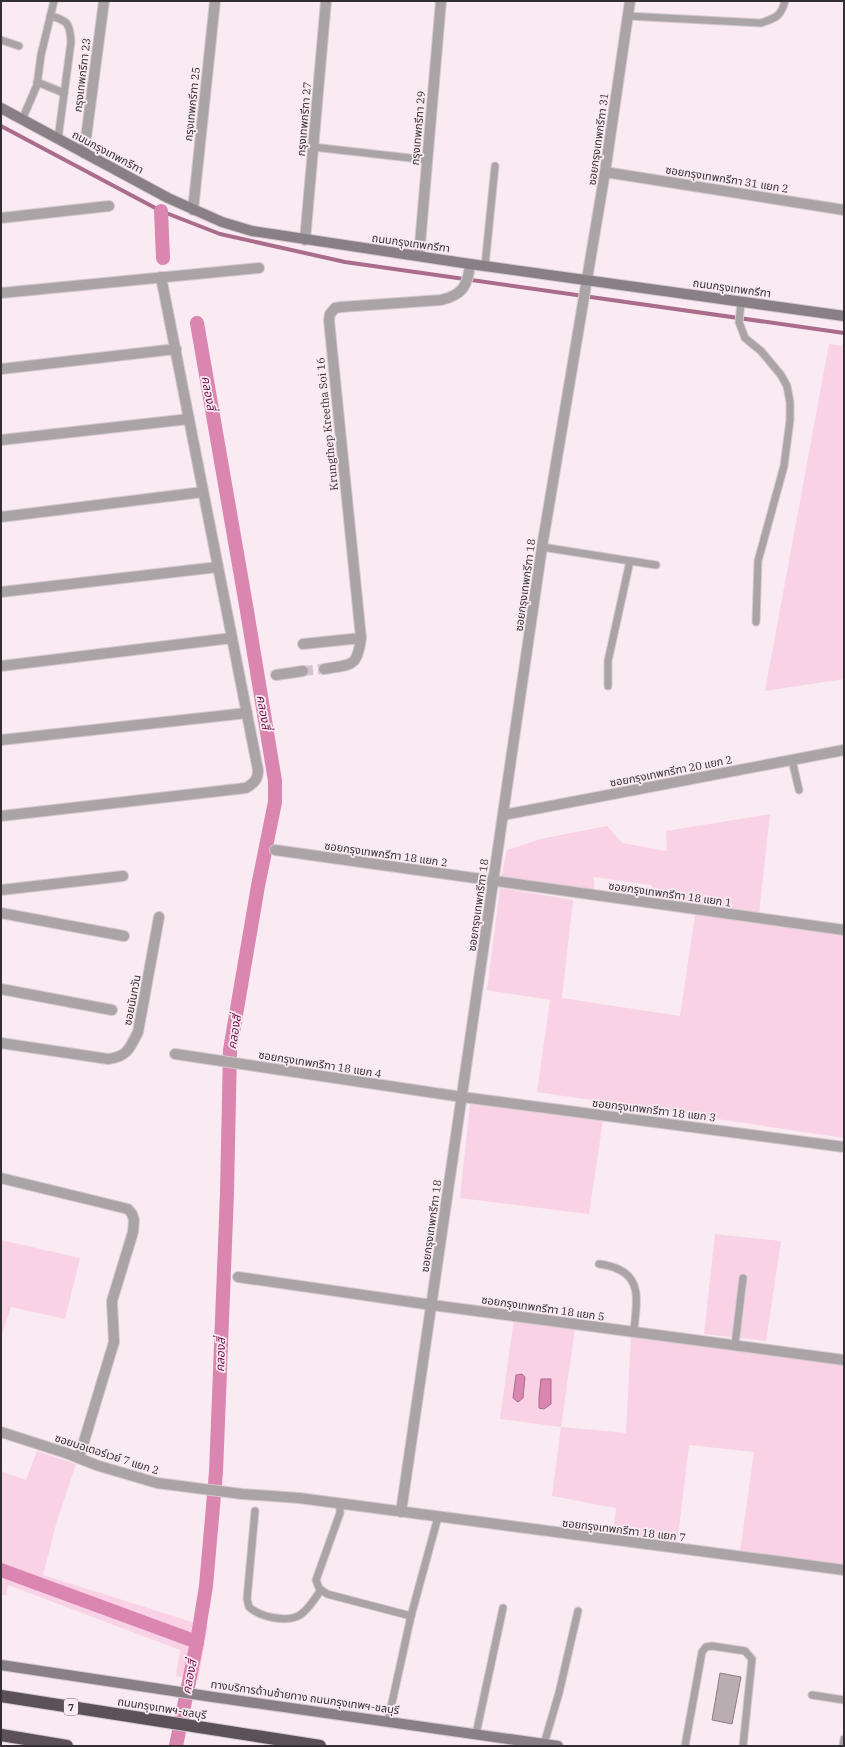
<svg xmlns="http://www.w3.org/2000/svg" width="845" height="1747" font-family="'IBM Plex Serif','Noto Sans Thai',serif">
<rect width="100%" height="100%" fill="#f9ebf1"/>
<g fill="#fad2e5">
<polygon points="829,344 844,346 844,679 765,691"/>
<polygon points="770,814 759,914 661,900 651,885 594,877 594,890 501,878 507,850 540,839 607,826 622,843 667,851 666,831"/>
<polygon points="500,888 573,900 562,998 680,1016 695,915 758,922 844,935 844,1138 537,1092 550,1000 487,990"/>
<polygon points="470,1104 603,1120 589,1214 460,1198"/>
<polygon points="715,1234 781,1241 766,1341 704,1334"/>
<polygon points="1,1240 80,1258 65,1319 11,1307 1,1337"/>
<polygon points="514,1319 575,1328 561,1427 626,1433 631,1337 844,1363 844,1566 740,1552 754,1452 689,1445 677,1545 613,1535 616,1508 552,1496 561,1427 500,1419"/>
<polygon points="37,1451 76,1464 57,1521 43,1575 208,1627 198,1680 176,1676 180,1650 8,1585 6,1596 1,1594 1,1471 26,1480"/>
</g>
<g fill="#db86b1" stroke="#a96c8b">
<polygon points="522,1374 525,1377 523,1398 518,1402 513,1398 516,1375"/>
<polygon points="541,1379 551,1379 551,1404 544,1409 539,1408 539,1397"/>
</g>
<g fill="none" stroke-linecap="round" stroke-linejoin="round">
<polyline stroke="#a96c8b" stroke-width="4" points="1,126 161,211 220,234 345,262 844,333"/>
<g stroke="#db86b1" stroke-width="14">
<polyline points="161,211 163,258"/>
<polyline points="1,1570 197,1642"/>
<polyline points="176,1746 197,1642 206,1586 216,1472 227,1193 230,1050 258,886 275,802 275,781 247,611 197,323"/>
</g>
</g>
<polygon fill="#b9adb2" stroke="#8b7f84" points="720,1673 741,1677 732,1724 712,1720"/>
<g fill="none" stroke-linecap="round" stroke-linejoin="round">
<polyline stroke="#d1c5cb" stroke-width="10" stroke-dasharray="10 5" stroke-linecap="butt" points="303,671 324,669"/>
<g stroke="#d5c9ce" stroke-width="9">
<g id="lane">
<path d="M50,16C68,20 70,24 71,42L58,139"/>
<path d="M627,16L761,23C775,18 781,17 785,1"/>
<polyline points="1,40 19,46"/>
<polyline points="37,82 64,93"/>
<polyline points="22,120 37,85 41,55 54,1"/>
<polyline points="313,147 428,160"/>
<polyline points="485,266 495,166"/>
<polyline points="741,302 739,322 745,338 761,351 781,375 787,386 790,402 790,420 784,466 758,561 756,622"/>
<polyline points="542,547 656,565"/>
<polyline points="608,686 608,661 630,561"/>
<polyline points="792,760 799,790"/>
<path d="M599,1264C606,1265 614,1267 620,1270C644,1282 635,1310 634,1332"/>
<polyline points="735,1345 743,1278"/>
<polyline points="340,1504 340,1513 316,1580 319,1588 327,1594 411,1616"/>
<path d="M255,1511L247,1599L249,1607C260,1617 287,1623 300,1615C309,1609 315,1598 321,1590"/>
<polyline points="812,1695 844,1700"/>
<polyline points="388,1721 411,1616 438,1517"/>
<polyline points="476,1734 503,1608"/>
<polyline points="544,1744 559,1693 578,1611"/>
<polyline points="685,1746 702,1652 706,1647 712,1646 745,1651 752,1659 743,1746"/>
<polyline points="843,1746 844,1739"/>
</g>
</g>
<g stroke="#d5c9ce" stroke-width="12">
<g id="street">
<polyline points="84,153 104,1"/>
<polyline points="605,172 844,210"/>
<polyline points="193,210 215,1"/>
<polyline points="1,218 109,206"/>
<polyline points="305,240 326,1"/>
<polyline points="419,256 441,1"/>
<polyline points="1,293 259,268"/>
<polyline points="1,369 176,349"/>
<polyline points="1,440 189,419"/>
<polyline points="1,517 203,492"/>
<polyline points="1,592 218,567"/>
<path d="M303,644L361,638L329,320L330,314L335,308L341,307L441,300C463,295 468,285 470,264"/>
<polyline points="1,666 232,638"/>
<path d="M324,669C352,664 357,668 361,638"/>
<polyline points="276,675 303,671"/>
<polyline points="1,740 247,713"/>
<polyline points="503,815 844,750"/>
<path d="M1,816L246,788C254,783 258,780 258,770L161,277"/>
<polyline points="275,850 844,930"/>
<polyline points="1,890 123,876"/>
<polyline points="1,913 124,936"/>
<polyline points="1,989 112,1010"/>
<path d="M1,1043L108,1059C127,1057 130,1048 138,1032L159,917"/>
<polyline points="175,1054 462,1097 844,1147"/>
<polyline points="1,1178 128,1209 132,1214 134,1220 133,1232 112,1301 114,1342 79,1458"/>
<polyline points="238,1277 432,1305 844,1360"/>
<polyline points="1,1432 66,1453 96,1465 157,1483 242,1494 299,1498 844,1570"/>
<polyline points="401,1512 542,547 605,172 630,1"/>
</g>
</g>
<g stroke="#d5c9ce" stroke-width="12">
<g id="secondary">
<polyline points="1,108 168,198 222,222 252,231 470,264 844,316"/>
<polyline points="1,1665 213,1697 558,1746"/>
</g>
</g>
<g stroke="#d5c9ce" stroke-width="14">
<g id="highway">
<polyline points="1,1696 320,1746"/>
<polyline points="1,1735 67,1746"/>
</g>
</g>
<use href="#lane" stroke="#aaa4a7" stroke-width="7"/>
<use href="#street" stroke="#aaa4a7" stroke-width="10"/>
<use href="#secondary" stroke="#888084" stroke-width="10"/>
<use href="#highway" stroke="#5c5156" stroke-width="12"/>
</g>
<g text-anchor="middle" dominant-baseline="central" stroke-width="3.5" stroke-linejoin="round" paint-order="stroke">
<rect fill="#f9ebf1" stroke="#6e676b" stroke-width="1" x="64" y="1699" width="14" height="16" rx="3"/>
<g font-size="10" font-weight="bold" fill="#332e31">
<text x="71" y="1707">7</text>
</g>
<g font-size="11" fill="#332e31" stroke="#f9ebf1">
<text transform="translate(82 75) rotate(-83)">กรุงเทพกรีฑา 23</text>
<text transform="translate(192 104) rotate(-84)">กรุงเทพกรีฑา 25</text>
<text transform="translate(304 119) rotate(-85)">กรุงเทพกรีฑา 27</text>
<text transform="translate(418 128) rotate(-85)">กรุงเทพกรีฑา 29</text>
<text transform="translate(598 139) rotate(-82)">ซอยกรุงเทพกรีฑา 31</text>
<text transform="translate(108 152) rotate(28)">ถนนกรุงเทพกรีฑา</text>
<text transform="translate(727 179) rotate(9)">ซอยกรุงเทพกรีฑา 31 แยก 2</text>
<text transform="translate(411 243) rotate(8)">ถนนกรุงเทพกรีฑา</text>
<text transform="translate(732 288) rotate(8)">ถนนกรุงเทพกรีฑา</text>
<text transform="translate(327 424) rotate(-96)">Krungthep Kreetha Soi 16</text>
<text transform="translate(525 585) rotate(-82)">ซอยกรุงเทพกรีฑา 18</text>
<text transform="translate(671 771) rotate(-11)">ซอยกรุงเทพกรีฑา 20 แยก 2</text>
<text transform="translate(386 854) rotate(8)">ซอยกรุงเทพกรีฑา 18 แยก 2</text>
<text transform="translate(670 894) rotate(8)">ซอยกรุงเทพกรีฑา 18 แยก 1</text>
<text transform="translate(478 905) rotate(-82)">ซอยกรุงเทพกรีฑา 18</text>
<text transform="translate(132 1000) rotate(-79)">ซอยนันทวัน</text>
<text transform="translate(320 1064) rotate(9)">ซอยกรุงเทพกรีฑา 18 แยก 4</text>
<text transform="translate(654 1110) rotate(7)">ซอยกรุงเทพกรีฑา 18 แยก 3</text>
<text transform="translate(431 1226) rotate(-82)">ซอยกรุงเทพกรีฑา 18</text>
<text transform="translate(543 1308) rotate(8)">ซอยกรุงเทพกรีฑา 18 แยก 5</text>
<text transform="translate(107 1454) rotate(18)">ซอยมอเตอร์เวย์ 7 แยก 2</text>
<text transform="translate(624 1530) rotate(7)">ซอยกรุงเทพกรีฑา 18 แยก 7</text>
<text transform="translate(305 1697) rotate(8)">ทางบริการด้านซ้ายทาง ถนนกรุงเทพฯ-ชลบุรี</text>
<text transform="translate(162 1708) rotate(9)">ถนนกรุงเทพฯ-ชลบุรี</text>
</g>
<g font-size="12" font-style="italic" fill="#730d4d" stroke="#f9ebf1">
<text transform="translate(209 393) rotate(80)">คลองสี่</text>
<text transform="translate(264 712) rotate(81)">คลองสี่</text>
<text transform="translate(234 1032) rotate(-81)">คลองสี่</text>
<text transform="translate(220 1355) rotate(-88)">คลองสี่</text>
<text transform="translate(189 1677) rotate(-79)">คลองสี่</text>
</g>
</g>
<rect width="845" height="1747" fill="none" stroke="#332e31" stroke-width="4"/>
</svg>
